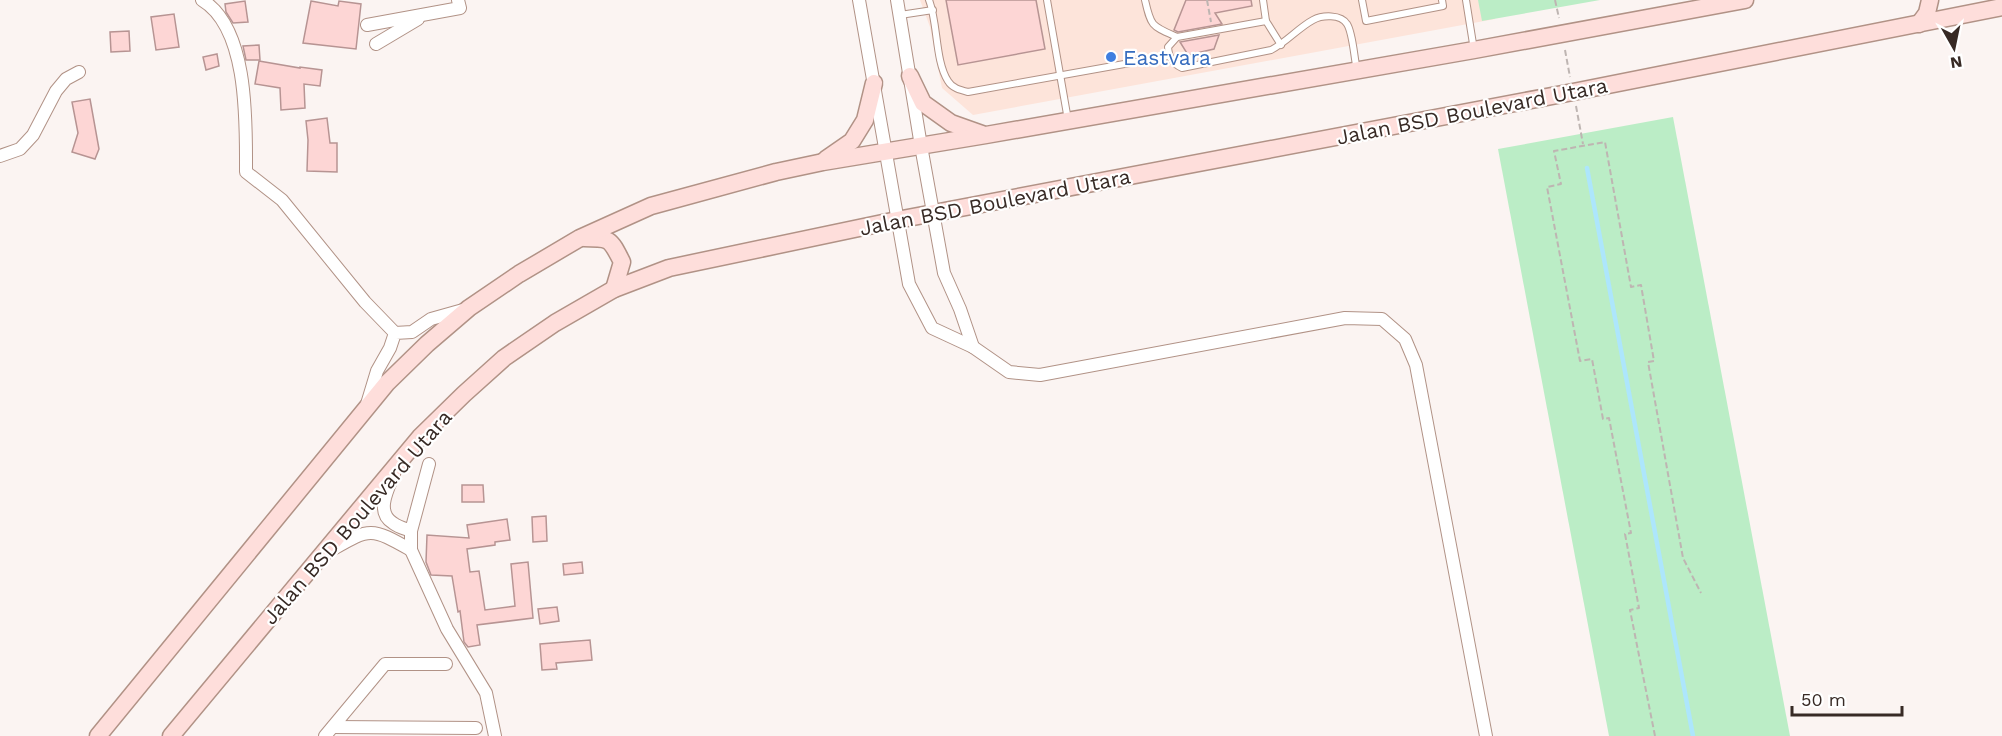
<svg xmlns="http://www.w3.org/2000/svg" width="2002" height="736" font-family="'Work Sans',sans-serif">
<rect width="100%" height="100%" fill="#fbf4f2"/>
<polygon fill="#fde4da" points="920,0 1492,0 1495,19 973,115 942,88 930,27"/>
<g fill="#bbedc6">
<polygon points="1478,0 1600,0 1482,21"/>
<polygon points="1673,117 1790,736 1609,736 1498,149"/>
</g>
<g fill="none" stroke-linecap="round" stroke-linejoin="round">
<polyline stroke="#ade6fc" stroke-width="4.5" points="1587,168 1693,736"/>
</g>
<g fill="#fdd6d5" stroke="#b79493" stroke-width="1.5">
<polygon points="946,0 1036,0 1045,49 958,65"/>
<polygon points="1186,0 1251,0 1252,6 1215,13 1222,24 1178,32 1174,30"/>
<polygon points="245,1 248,22 233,23 226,12 225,4"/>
<polygon points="311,1 338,6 339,1 361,4 356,49 303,43"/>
<polygon points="174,14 179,47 156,50 151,17"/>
<polygon points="129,31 130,51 111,52 110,32"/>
<polygon points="1219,35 1214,49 1188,55 1180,42"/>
<polygon points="259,45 260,60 246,60 243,46"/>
<polygon points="217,54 219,66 206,70 203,57"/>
<polygon points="259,61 300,68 300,67 322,70 320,86 304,84 305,108 281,110 280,88 255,84"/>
<polygon points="90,99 99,149 95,159 72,152 78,133 72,102"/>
<polygon points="327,118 330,143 337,143 337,172 307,171 308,140 306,121"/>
<polygon points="462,485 483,485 484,502 462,502"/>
<polygon points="546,516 547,541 533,542 532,517"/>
<polygon points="507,519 510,540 495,542 495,545 467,549 470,572 479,571 485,610 515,606 511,564 528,562 533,618 477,625 480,645 468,647 464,642 460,611 458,612 452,576 431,575 426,562 427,535 469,538 467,525"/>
<polygon points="582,562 583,573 564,575 563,564"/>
<polygon points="557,607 559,621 540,624 538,609"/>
<polygon points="590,640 592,660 556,663 557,669 542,670 540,644"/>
</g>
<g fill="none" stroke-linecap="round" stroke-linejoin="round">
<g stroke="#b19286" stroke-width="8">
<g id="lane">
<path d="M929,0C938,23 935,61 948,81C952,88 960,90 968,92L1169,56"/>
<polyline points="1047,0 1068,120"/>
<path d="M1145,0C1151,27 1152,26 1177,37"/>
<polyline points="1263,0 1266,21 1281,45"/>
<polyline points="1362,0 1366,21 1443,6 1442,0"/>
<polyline points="1466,0 1474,50"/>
<polyline points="900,15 933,10"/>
<path d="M1266,21L1177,37L1168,47C1169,58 1172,63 1182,68L1271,50C1287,42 1298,28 1313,20C1322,15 1341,14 1347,24C1353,33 1354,58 1357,70"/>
</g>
</g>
<g stroke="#b19286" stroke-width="14">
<g id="street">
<path d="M202,0C249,28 246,124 246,172L282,200L365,302L395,333"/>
<polyline points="859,0 909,284 932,328 973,347 1009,372 1040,375 1345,318 1382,319 1405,339 1416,365 1486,736"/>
<polyline points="897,0 921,146 944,273 960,309 973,347"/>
<polyline points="367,25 460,8 458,0"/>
<polyline points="376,44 418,19"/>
<polyline points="0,156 20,149 33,135 56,91 66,79 79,72"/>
<polyline points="367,404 377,371 390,348 395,333 412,332 431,319 463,310"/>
<polyline points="429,464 411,531 411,550 447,629 486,693 495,736"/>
<path d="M394,474C388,489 375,512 393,523C398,527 406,529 411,531"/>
<path d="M328,552C370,528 369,526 411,550"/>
<polyline points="333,727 476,728"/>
<polyline points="325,736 385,664 446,664"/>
</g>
</g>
<g stroke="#b19286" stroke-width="19">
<g id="secondary">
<polyline points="1919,24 1927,13 1930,0"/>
<polyline points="910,76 923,103 951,123 982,134"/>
<polyline points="826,159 852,141 865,120 874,83"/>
<path d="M584,238C610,238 610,238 622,262L614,289"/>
<polyline points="98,736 387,383 427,344 469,308 519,274 580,238 651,206 776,172 823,162 986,135 1474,50 1745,0"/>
<polyline points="171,736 420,437 464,394 504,358 555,323 614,289 669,268 897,220 1573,92 2002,7"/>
</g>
</g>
<g stroke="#beb5b2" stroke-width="2" stroke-dasharray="6 3" stroke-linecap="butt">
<polyline points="1207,0 1211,22"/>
<polyline points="1555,0 1559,18"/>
<polyline points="1565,50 1570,77"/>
<polyline points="1576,106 1583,144"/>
<polyline points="1655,736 1630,610 1639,608 1625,534 1631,533 1609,418 1603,419 1592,359 1580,361 1547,187 1561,184 1554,151 1605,142 1631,287 1641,285 1654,361 1648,362 1683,558 1701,593"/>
</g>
<use href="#lane" stroke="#fff" stroke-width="6"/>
<use href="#street" stroke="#fff" stroke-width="12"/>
<use href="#secondary" stroke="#fededb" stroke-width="16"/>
</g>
<circle fill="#3f7fe0" stroke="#fff" stroke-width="2" cx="1111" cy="57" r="6"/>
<g text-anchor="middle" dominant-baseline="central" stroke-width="4.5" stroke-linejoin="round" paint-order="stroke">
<g font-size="21" fill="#366cbe" stroke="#fff" text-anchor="start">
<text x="1123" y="57">Eastvara</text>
</g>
<g font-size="21" fill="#372a25" stroke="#fff">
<text transform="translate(1472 111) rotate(-11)">Jalan BSD Boulevard Utara</text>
<text transform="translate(995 202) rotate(-11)">Jalan BSD Boulevard Utara</text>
<text transform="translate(357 517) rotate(-49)">Jalan BSD Boulevard Utara</text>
</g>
</g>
<g transform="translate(1954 48) rotate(171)" stroke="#ffffff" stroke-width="4.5" paint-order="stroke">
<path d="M0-4.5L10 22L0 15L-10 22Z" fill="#372a25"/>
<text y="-9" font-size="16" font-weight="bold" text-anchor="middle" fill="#372a25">N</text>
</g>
<path d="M1792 706v9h110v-9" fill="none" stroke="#372a25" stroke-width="3"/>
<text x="1801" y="706" font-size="18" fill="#372a25" stroke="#ffffff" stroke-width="4.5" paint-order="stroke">50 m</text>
</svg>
